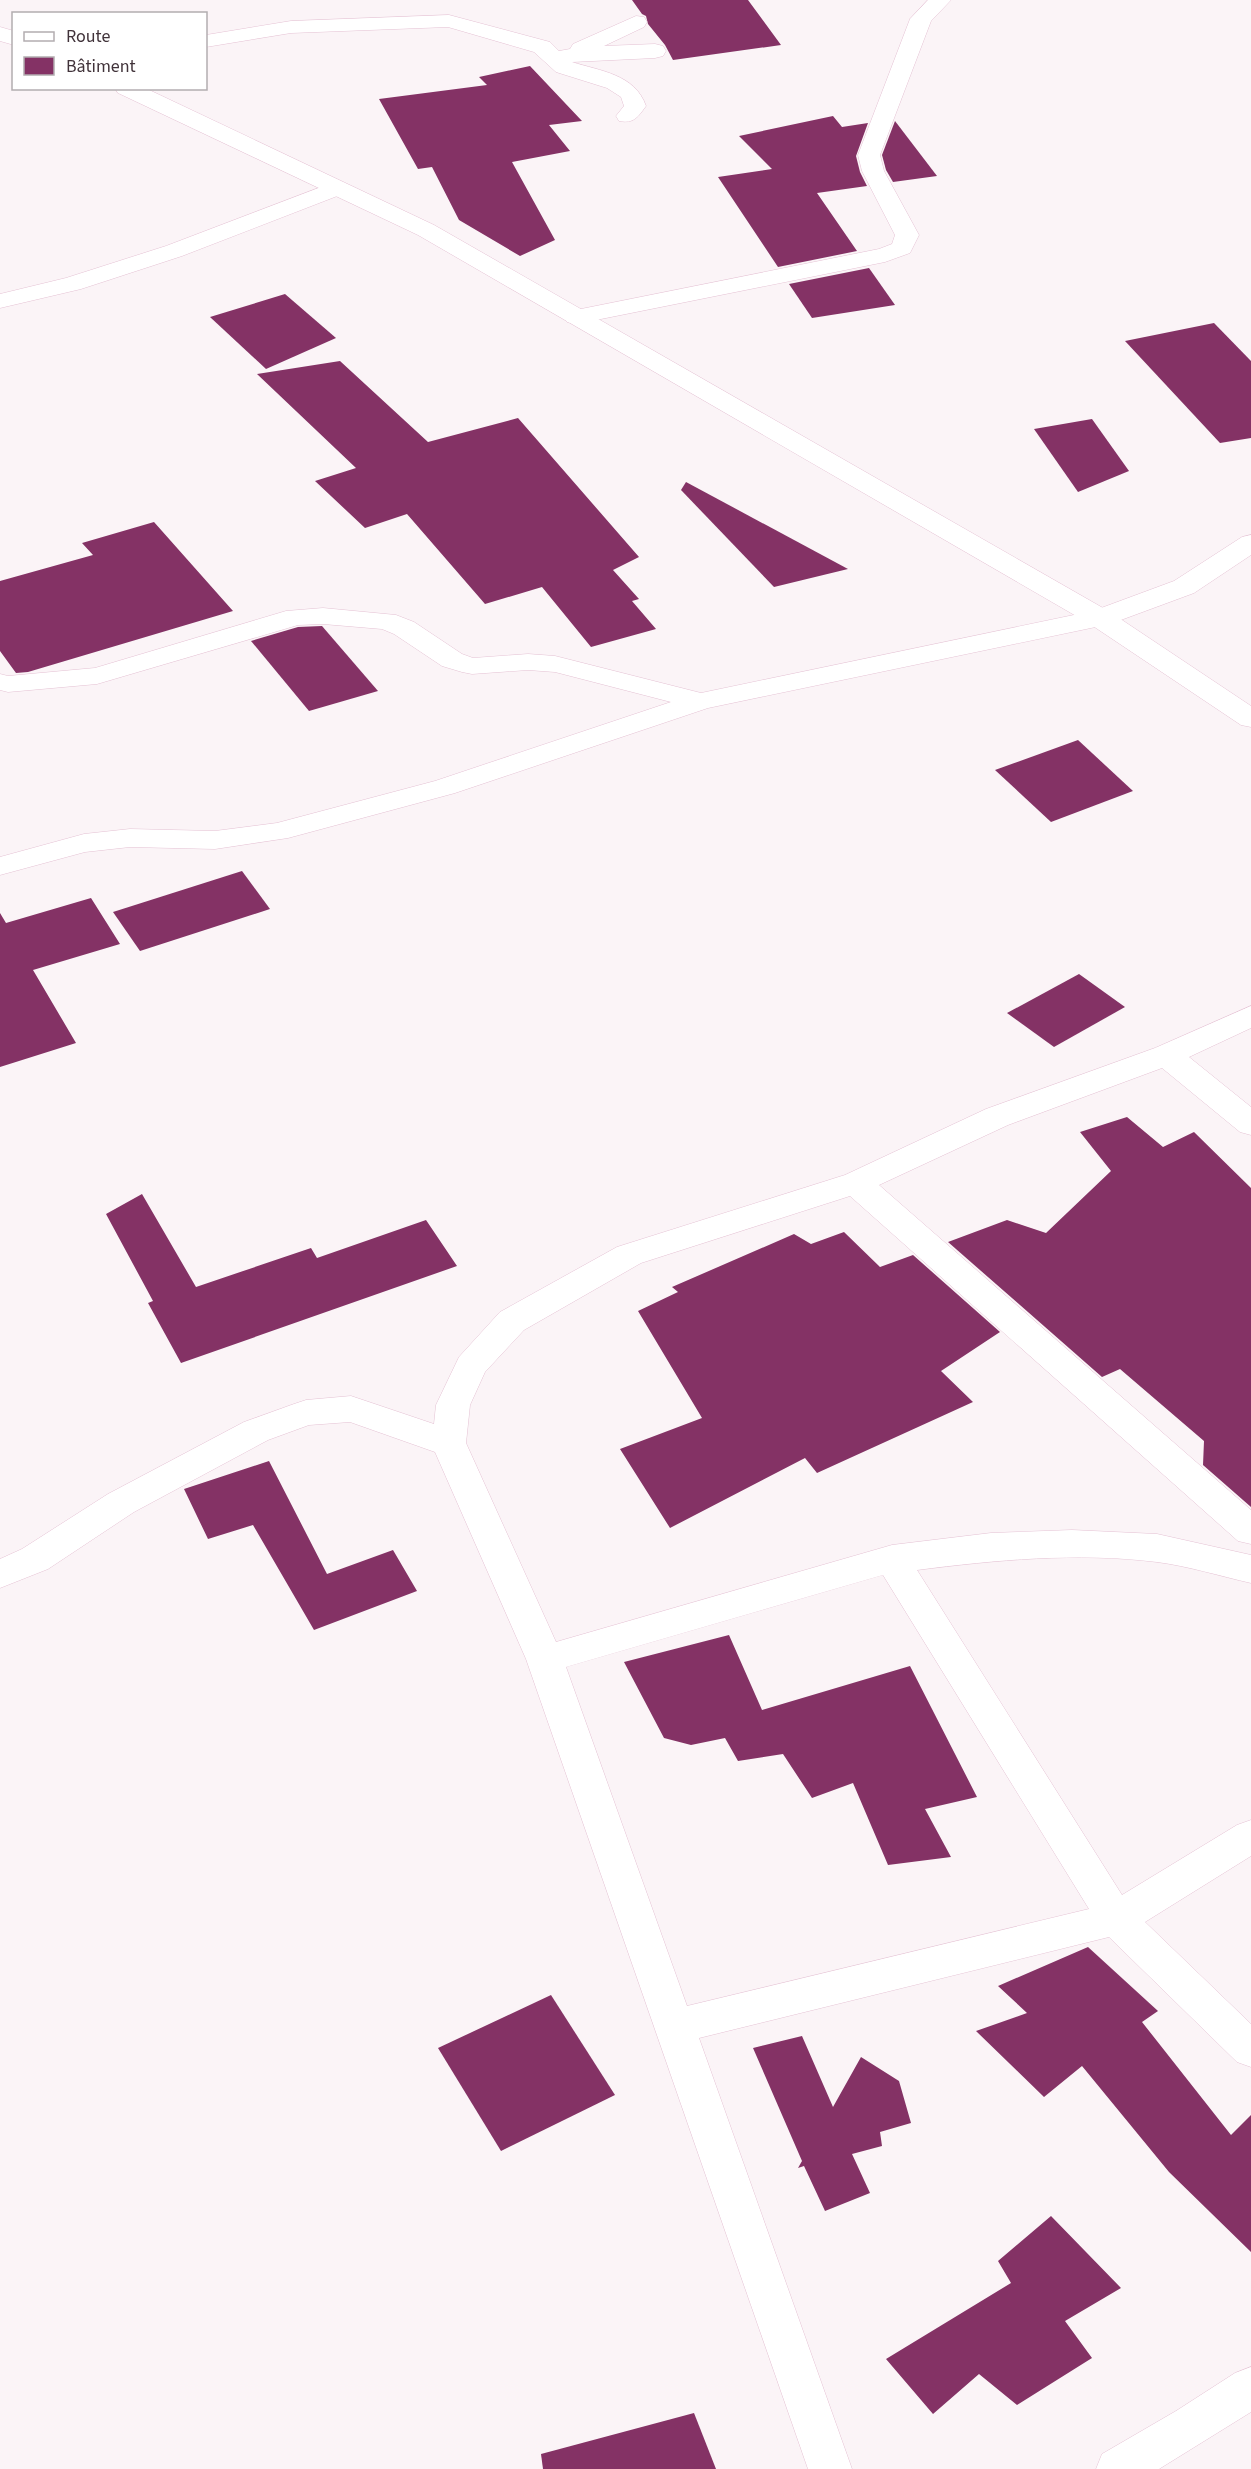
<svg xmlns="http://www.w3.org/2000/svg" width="1251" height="2469" font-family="'Source Sans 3',sans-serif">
<rect width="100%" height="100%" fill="#fbf4f7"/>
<g fill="#843265">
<polygon points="632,0 748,0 781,45 673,60 665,45 648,24 646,16 642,14"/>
<polygon points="530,66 582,121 549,125 570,151 512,162 555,240 520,256 459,220 432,167 418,169 379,99 487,85 479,77"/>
<polygon points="833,116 842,127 868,123 856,156 860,172 867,186 817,193 857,251 778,267 718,177 772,169 739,136"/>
<polygon points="895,121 937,176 893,182 886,170 882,155"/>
<polygon points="869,268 895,305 812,318 789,284"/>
<polygon points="285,294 336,338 266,369 210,317"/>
<polygon points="1214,323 1251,361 1251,438 1220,443 1125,341"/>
<polygon points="340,361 428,442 518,418 639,557 613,570 639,599 632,601 656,629 591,647 542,587 485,604 407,514 365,528 315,481 356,468 257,374"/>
<polygon points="1092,419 1129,471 1078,492 1034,429"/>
<polygon points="686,482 848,569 774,587 681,490"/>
<polygon points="154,522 233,611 28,672 16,673 0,651 0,581 93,555 82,543"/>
<polygon points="322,626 378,691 309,711 251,641 298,627"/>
<polygon points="1078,740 1133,791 1051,822 995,770"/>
<polygon points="242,871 270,909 140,951 113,912"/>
<polygon points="91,898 120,944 33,970 76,1043 0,1067 0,913 6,923"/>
<polygon points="1079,974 1125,1007 1054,1047 1007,1013"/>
<polygon points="1127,1117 1163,1147 1194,1132 1251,1188 1251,1507 1203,1465 1204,1441 1120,1369 1102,1377 948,1242 1007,1220 1046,1233 1111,1171 1080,1132"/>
<polygon points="142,1194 196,1287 311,1248 317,1258 426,1220 457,1266 181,1363 148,1303 153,1301 106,1214"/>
<polygon points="844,1232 880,1267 913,1255 1000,1332 941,1371 973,1402 817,1473 805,1458 670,1528 620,1449 702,1418 638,1311 678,1292 672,1287 794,1234 811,1244"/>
<polygon points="269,1461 327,1574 393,1550 417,1591 314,1630 253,1525 208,1539 184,1489"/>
<polygon points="729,1635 762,1710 910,1666 977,1797 925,1809 951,1857 888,1865 853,1783 812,1798 783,1754 738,1761 725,1738 691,1745 664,1738 624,1662"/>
<polygon points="1088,1947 1158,2011 1142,2022 1231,2135 1251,2115 1251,2252 1169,2172 1082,2066 1044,2097 976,2031 1027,2013 998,1986"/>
<polygon points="551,1995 615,2095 501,2151 438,2048"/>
<polygon points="802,2036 833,2107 861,2057 899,2081 911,2123 880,2132 882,2146 852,2154 870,2193 825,2211 804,2166 798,2168 802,2161 753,2048"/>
<polygon points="1051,2216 1121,2288 1065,2321 1092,2358 1017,2405 979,2374 933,2414 886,2359 1011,2283 998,2261"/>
<polygon points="694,2413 716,2469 543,2469 541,2454"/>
</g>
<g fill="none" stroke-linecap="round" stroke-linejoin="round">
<g stroke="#e5c2d4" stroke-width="1">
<g id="minor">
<polygon points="928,0 951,0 931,21 880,155 884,171 919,235 910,253 885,262 576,324 567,322 564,317 567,312 576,310 879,249 892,244 895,235 862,171 858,155 910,19"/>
<path d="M449,15L550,42L559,51L570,49L573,44L636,16L644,17L647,22L644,27L604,46L655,44L663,46L666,51L663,56L655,58L572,62C600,71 635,74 646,106C638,117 634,124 619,121L616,116L624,106L621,97L607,88L556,72L534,52L448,27L291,33L206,47V35L291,21Z"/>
<polygon points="337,181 345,183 349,188 345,193 182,256 81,289 0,308 0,294 66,278 166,246"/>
<polygon points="1251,535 1251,555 1194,593 1110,624 708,708 455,793 288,838 215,849 130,847 85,852 0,875 0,857 84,834 130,829 215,831 277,823 435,781 671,702 555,672 528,670 472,674 462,672 442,666 394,634 382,629 323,624 298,625 97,684 8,692 0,690 0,674 8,676 95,668 286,611 323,608 396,615 414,622 462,654 473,658 528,654 555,656 701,693 1093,611 1174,581 1242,537"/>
<path d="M1251,1006V1028L1189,1057L1251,1107V1135L1240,1132L1162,1068L1008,1125L879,1185L1251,1510V1544L1238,1541L850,1196L641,1263L524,1330L485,1372L470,1405L466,1443L556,1642L892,1545L991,1533L1072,1530L1157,1534L1251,1555V1583C1220,1576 1188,1566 1157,1562C1077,1552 996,1560 917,1570L1122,1895L1237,1825L1251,1820V1856L1145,1922L1251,2024V2067L1237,2062L1109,1937L699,2038L852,2469H808L526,1659L435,1452L350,1422L309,1425L268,1440L134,1512L48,1569L0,1588V1559L22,1549L108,1494L244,1422L294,1404L306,1400L351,1396L434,1424L436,1405L459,1357L500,1312L617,1247L845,1175L986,1109L1155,1048ZM883,1575L1089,1909L687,2006L566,1667Z"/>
<polygon points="1251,2367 1251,2412 1159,2469 1096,2469 1102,2454 1176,2411 1235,2373"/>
</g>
</g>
<g stroke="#e5c2d4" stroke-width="1">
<g id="tertiary">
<polygon points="0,27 14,31 14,45 0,41"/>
<polygon points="115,88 145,88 434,225 1110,612 1251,706 1251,727 1241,725 1090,624 418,235 118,93"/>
</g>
</g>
<use href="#minor" fill="#fff" fill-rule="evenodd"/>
<use href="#tertiary" fill="#fff" fill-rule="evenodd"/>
</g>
<rect x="12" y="12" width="195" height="78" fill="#ffffff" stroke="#b3adb0" stroke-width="1.5"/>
<rect x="24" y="32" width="30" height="9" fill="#ffffff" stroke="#b3adb0" stroke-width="1.5"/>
<text x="66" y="42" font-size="18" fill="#41333a">Route</text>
<rect x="24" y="57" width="30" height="18" fill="#843265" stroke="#b3adb0" stroke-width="1.5"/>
<text x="66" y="72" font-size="18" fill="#41333a">Bâtiment</text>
</svg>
